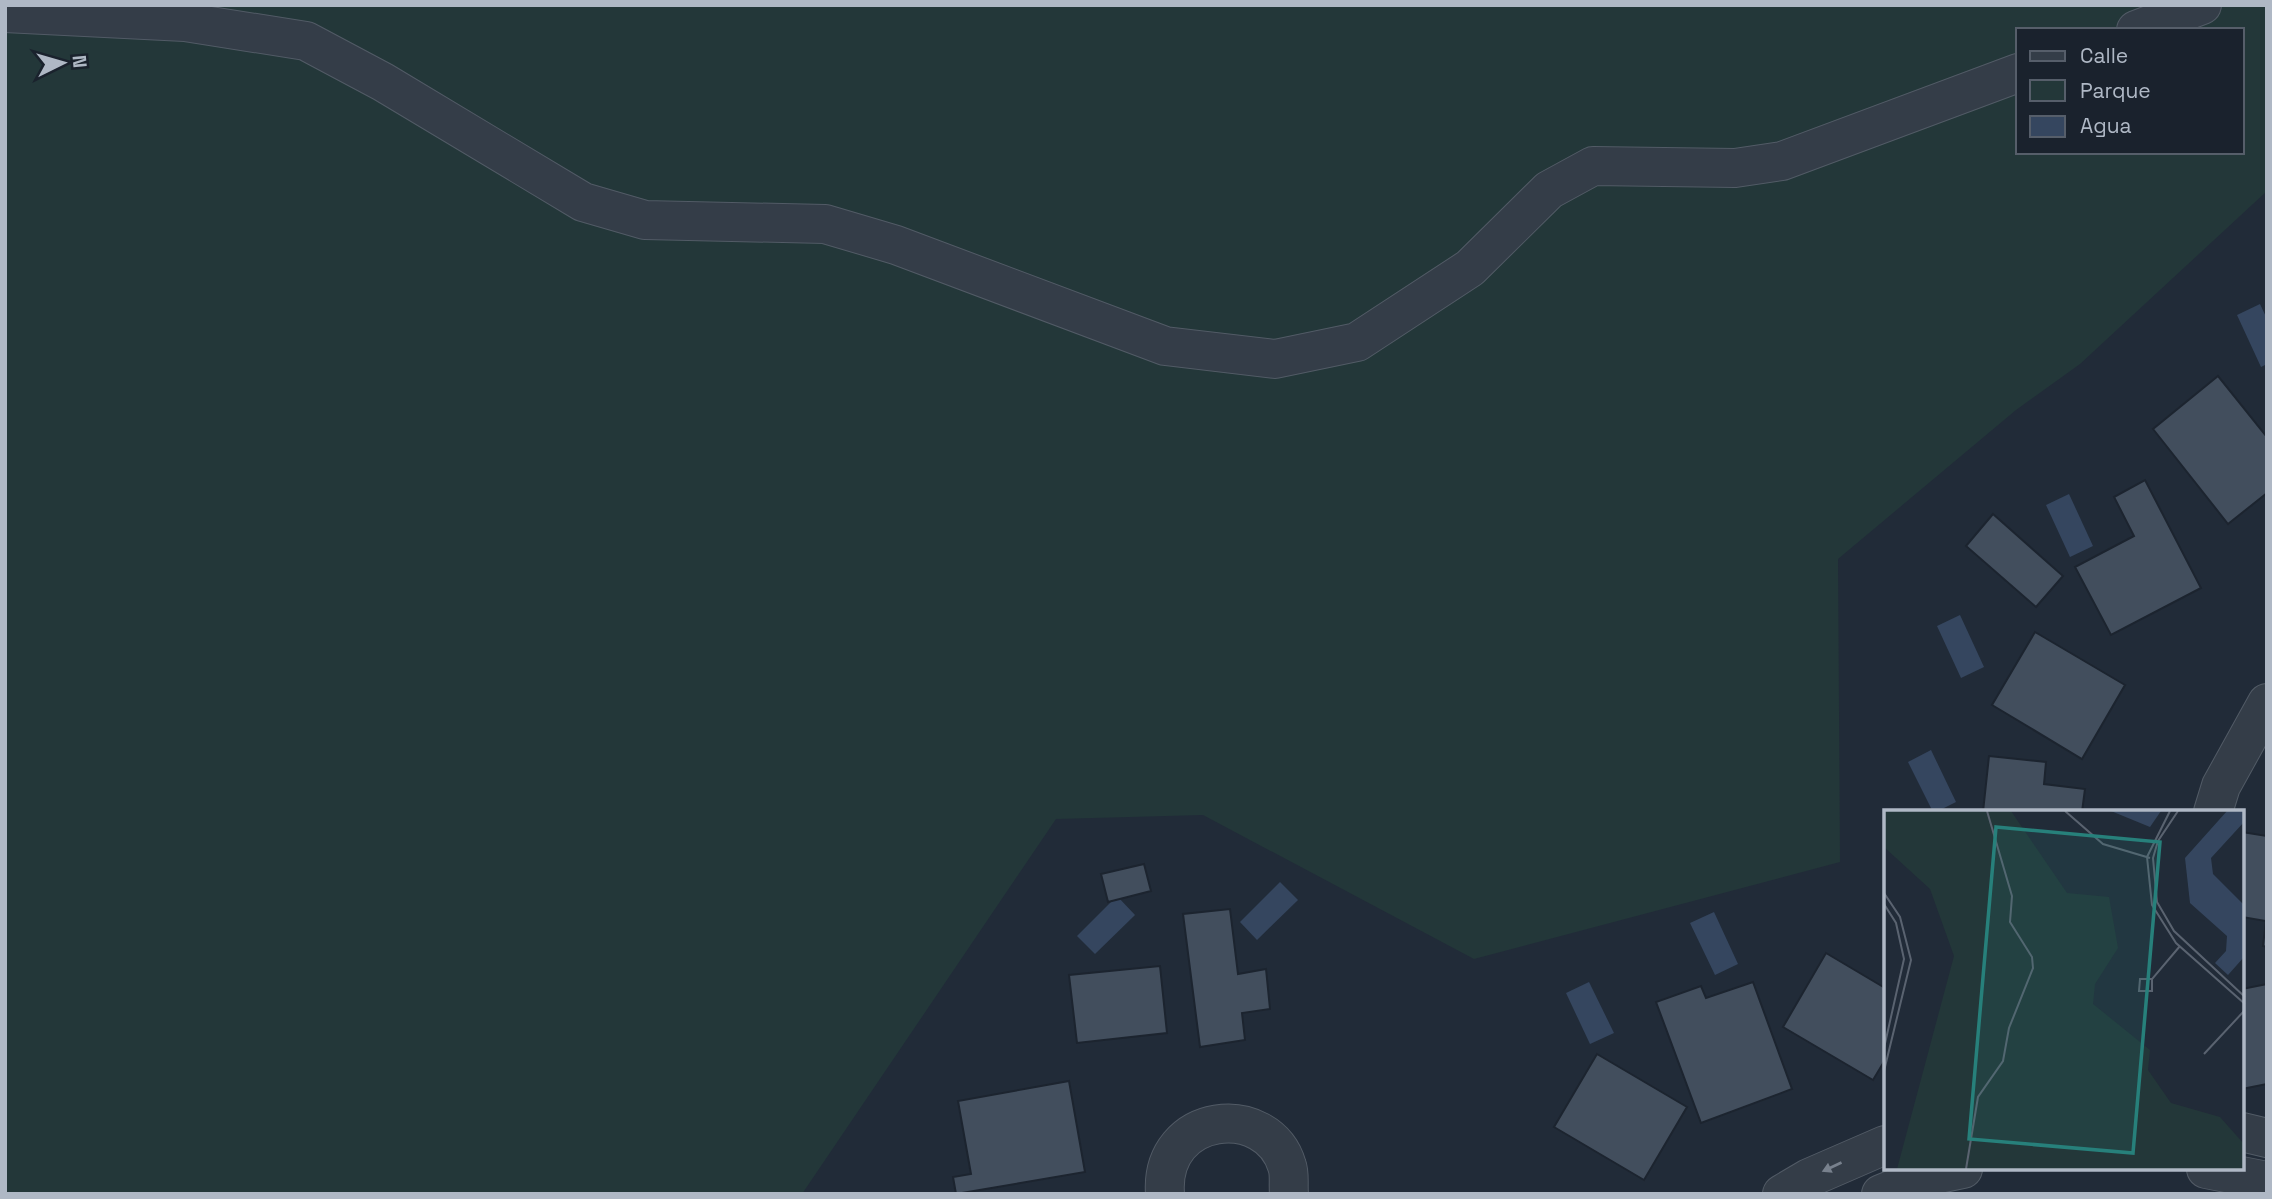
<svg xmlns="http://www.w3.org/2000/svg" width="2272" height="1199" font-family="'Space Grotesk',sans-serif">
<rect width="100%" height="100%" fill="#212b38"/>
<path fill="#233739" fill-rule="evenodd" d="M5,5H2267V191L2080,364L2016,410L1838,559L1840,862L1474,959L1203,815L1056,819L802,1194H5ZM2018,30H2242V152H2018Z"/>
<g fill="#35465f">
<polygon points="2260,304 2267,319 2267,364 2261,367 2237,315"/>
<polygon points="2069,494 2093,546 2070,557 2046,505"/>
<polygon points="1960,615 1984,667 1961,678 1937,626"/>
<polygon points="1931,750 1956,802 1936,812 1933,812 1908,762"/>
<polygon points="1280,882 1298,900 1257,940 1240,922"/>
<polygon points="1117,896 1135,915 1095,954 1077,936"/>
<polygon points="1714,912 1738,964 1715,975 1690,923"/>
<polygon points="1589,982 1614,1033 1590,1044 1566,993"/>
</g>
<g fill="#424e5d" stroke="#1c242f" stroke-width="2">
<polygon points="2218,376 2267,437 2267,493 2228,524 2153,429"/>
<polygon points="2145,480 2201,588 2111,635 2075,567 2134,536 2114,497"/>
<polygon points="1993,514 2063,576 2036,607 1966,546"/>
<polygon points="2035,632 2125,685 2082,759 1992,705"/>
<polygon points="1989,756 2046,762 2044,784 2085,789 2082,812 1983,812"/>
<polygon points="2242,832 2267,836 2267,947 2263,946 2266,921 2242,917"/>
<polygon points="1144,864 1151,891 1108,902 1101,874"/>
<polygon points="1230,909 1238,974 1266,969 1270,1009 1242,1013 1245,1040 1200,1047 1183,914"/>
<polygon points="1826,953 1885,988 1885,1060 1873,1080 1783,1027"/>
<polygon points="1160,966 1167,1033 1077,1043 1069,975"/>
<polygon points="1753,982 1792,1089 1701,1123 1656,1002 1701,986 1706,998"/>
<polygon points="2267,984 2267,1084 2242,1089 2242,989"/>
<polygon points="1597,1054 1687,1107 1644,1180 1554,1127"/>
<polygon points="1069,1081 1085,1172 956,1194 953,1177 971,1174 958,1101"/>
</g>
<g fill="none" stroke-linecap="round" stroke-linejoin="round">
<g stroke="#525b66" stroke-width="40">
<g id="minor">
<polyline points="5,13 185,22 306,41 383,82 583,202 645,220 825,224 896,245 1165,346 1275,359 1357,342 1470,268 1549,190 1593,166 1735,168 1782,161 2018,73"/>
<polyline points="2136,30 2202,5"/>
<polyline points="2213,812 2221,786 2267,703"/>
<polyline points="2242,1132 2267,1138"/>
<polyline points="2206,1169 2267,1181"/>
<path d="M1165,1194C1159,1111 1268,1101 1287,1166C1290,1174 1288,1185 1289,1194"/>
<polyline points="1782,1194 1809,1178 1885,1145"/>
<polyline points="1881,1194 1920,1178 1963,1169"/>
</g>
</g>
<use href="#minor" stroke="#343d48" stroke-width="38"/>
</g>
<defs><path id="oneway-solid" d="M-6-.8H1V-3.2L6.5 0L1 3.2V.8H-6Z" transform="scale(1.75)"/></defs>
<use fill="#78818d" href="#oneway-solid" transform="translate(1832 1167) rotate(155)"/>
<g transform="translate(1884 810)">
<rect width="360" height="360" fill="#212b38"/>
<path d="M0,1H127L183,83L225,87L234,138L211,174L209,194L266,240L264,260L287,293L336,307L360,334V359H13L70,146L46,79L0,37Z" fill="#233739"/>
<path d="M227,1H277L266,17ZM343,1H361L360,12L327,48L329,64L360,95V147L344,165L331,153L342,141L343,126L306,93L301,48Z" fill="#35465f"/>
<path fill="none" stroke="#5a6370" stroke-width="2" d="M181,1L219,34L266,48M286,1L263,47L268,95L292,133L361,194M294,1L274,31L269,48L273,92L290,121L361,187M0,83L16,107L27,150L0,261M0,94L12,113L20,149L0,238M268,169H256L255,181H268V169L296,136M320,244L361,200M82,359L94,287L119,251L125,218L149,158L148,147L126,112L128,86L103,1"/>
<path fill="#27807b" fill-opacity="0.15" stroke="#27807b" stroke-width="3.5" d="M112,17L276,32L249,343L85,329Z"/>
<rect width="360" height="360" fill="none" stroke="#afb8c5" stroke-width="3.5"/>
</g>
<rect width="2272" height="1199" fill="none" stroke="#afb8c5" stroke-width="14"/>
<rect x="2016" y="28" width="228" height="126" fill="#1a222d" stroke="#565e6a" stroke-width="2"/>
<rect x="2030" y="51" width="35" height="10" fill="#343d48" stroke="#565e6a" stroke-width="2"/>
<text x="2080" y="63" font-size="21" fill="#afb8c5">Calle</text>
<rect x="2030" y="80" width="35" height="21" fill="#233739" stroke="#565e6a" stroke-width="2"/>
<text x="2080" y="98" font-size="21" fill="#afb8c5">Parque</text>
<rect x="2030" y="116" width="35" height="21" fill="#35465f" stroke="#565e6a" stroke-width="2"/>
<text x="2080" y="133" font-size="21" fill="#afb8c5">Agua</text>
<g transform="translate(63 63) rotate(85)" stroke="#1a222d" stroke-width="5" paint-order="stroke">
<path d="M0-5L12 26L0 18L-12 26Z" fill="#afb8c5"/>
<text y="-10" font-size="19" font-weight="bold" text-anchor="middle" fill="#afb8c5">N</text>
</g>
</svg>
